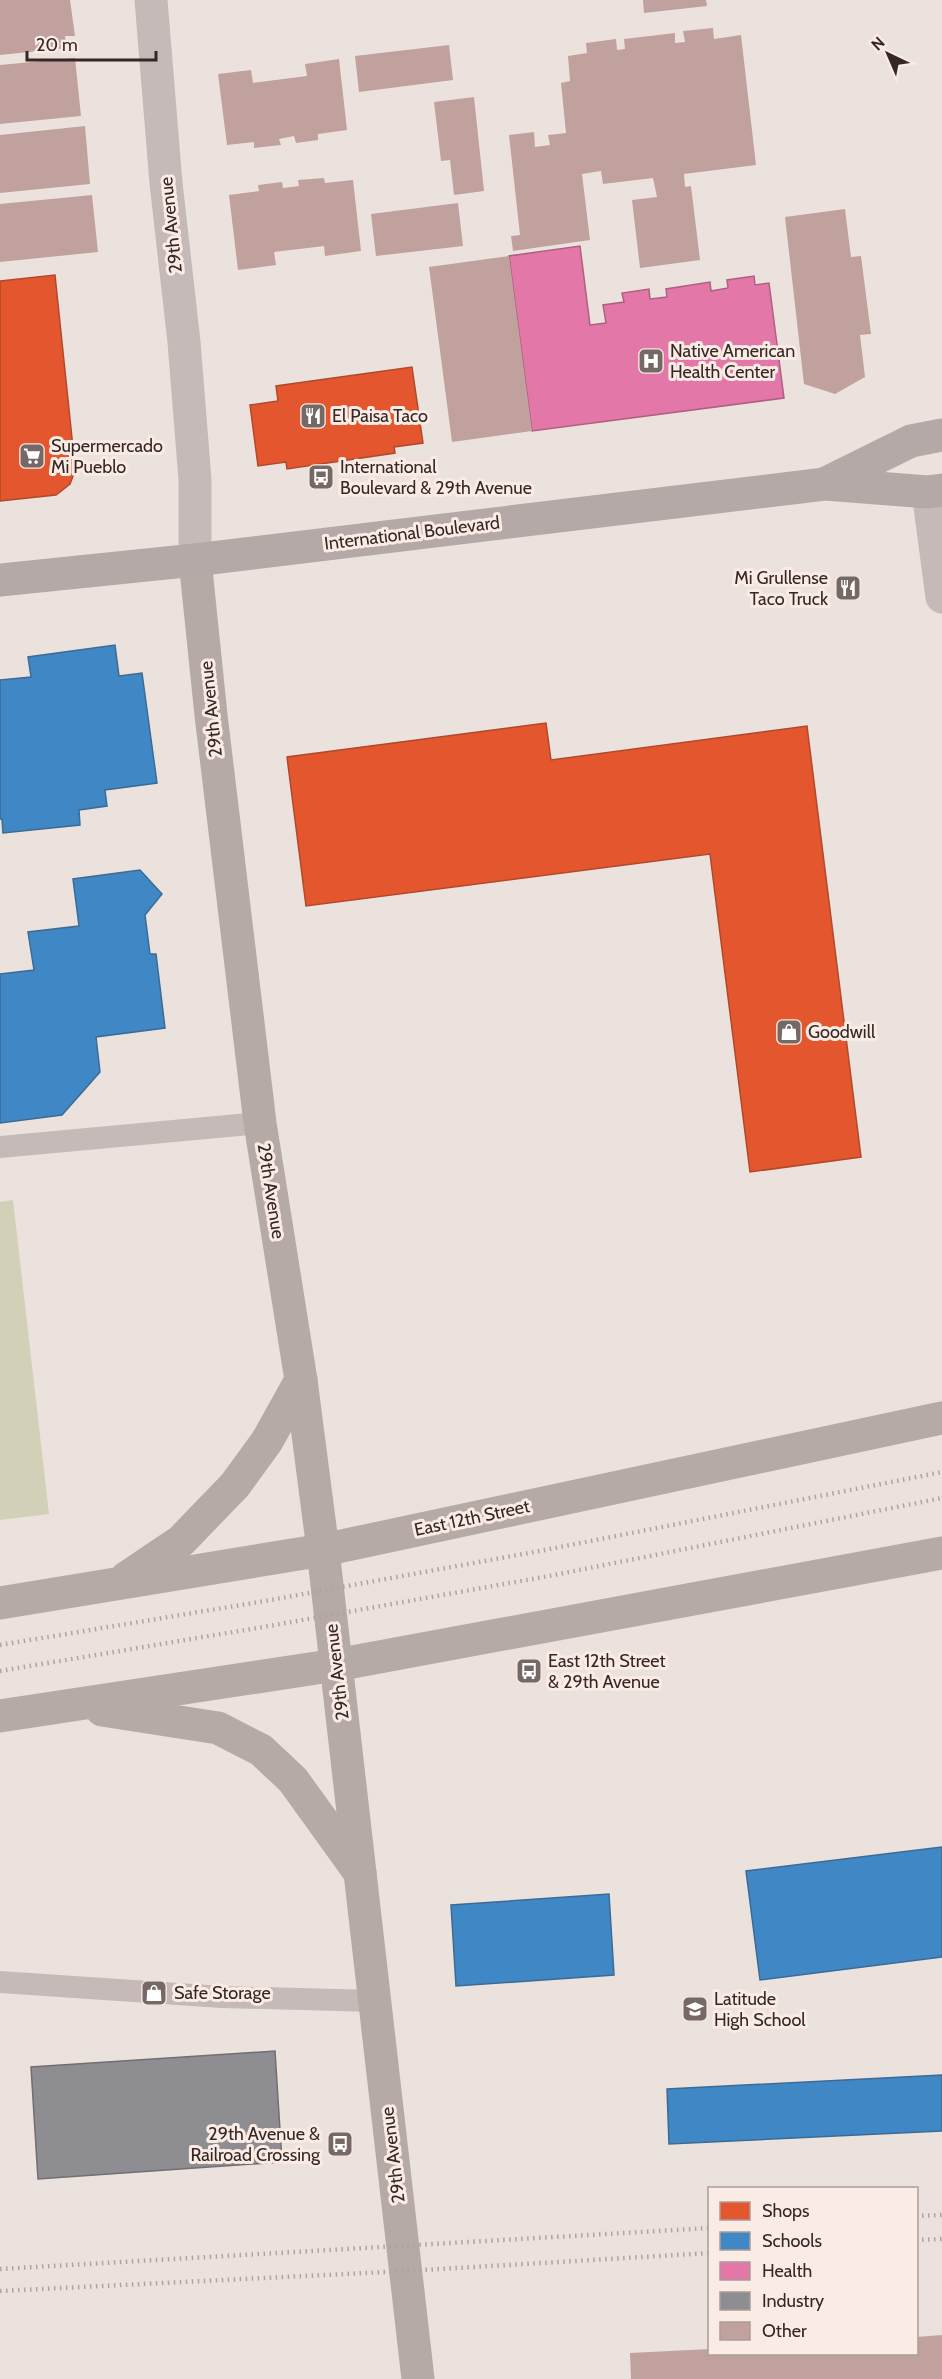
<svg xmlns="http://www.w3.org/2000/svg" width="942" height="2379" font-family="Cabin,sans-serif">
<rect width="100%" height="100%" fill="#ece2dd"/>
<polygon fill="#d2d0b6" points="13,1200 49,1514 0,1520 0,1202"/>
<g fill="#e4572e" stroke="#b0492b" stroke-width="1.5">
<polygon points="55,275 75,467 73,476 70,484 56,495 0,501 0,281"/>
<polygon points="412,367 423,443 394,447 395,453 287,469 286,462 258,466 250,405 278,401 276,386"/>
<polygon points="546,723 551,760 807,726 861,1157 750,1172 710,854 306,906 287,757"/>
</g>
<g fill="#3f88c5" stroke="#3c6b95" stroke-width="1.5">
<polygon points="115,645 119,676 142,673 157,783 105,790 107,806 79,810 80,825 3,833 2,819 0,819 0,680 31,677 28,657"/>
<polygon points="140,870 162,894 145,915 150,954 156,954 165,1028 96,1037 100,1072 62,1115 0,1123 0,974 34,970 28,932 79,926 73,879"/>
<polygon points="942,1847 942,1957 760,1980 746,1871"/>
<polygon points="609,1894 614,1975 456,1986 451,1905"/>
<polygon points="942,2075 942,2131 669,2144 667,2089"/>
</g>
<polygon fill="#e377a8" stroke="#af5f81" stroke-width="1.5" points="580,246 590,325 606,323 603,305 624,302 622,293 649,289 650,299 667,297 666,289 710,282 711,291 728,288 727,280 754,276 755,285 769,283 784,398 532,431 509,256"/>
<polygon fill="#8d8d92" stroke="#736e71" stroke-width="1.5" points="275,2051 282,2162 38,2179 31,2067"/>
<g fill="#c1a19e">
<polygon points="0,0 70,0 75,36 65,36 67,48 0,55"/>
<polygon points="643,0 706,0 707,6 644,13"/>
<polygon points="713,28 714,39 741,35 756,165 684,174 685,187 691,186 700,260 640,268 632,200 657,197 653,178 603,184 601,171 582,174 590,240 513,251 511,236 520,235 509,135 534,132 535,147 550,145 548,135 566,133 561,83 570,81 568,56 587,53 586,43 616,39 617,50 625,49 624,39 675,33 675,43 685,42 683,31"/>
<polygon points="449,45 453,80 359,92 355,56"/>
<polygon points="75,58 81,116 0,124 0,65"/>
<polygon points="339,59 347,130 318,134 318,140 296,143 294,136 279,139 281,145 254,148 254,142 227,145 218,74 251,70 253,83 307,76 305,64"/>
<polygon points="474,97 484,191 454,195 450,160 441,161 434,102"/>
<polygon points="85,126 90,184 0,193 0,135"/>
<polygon points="324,178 325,183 353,180 361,251 325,256 324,246 274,252 276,265 238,270 229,195 259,191 258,185 282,182 283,188 299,186 298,180"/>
<polygon points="92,195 98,252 0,262 0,204"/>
<polygon points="458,203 463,246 376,256 371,214"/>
<polygon points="845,209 851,257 861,256 871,334 860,335 865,377 835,394 804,384 785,217"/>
<polygon points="509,256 532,431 452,442 429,267"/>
<polygon points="942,2335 942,2379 631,2379 630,2353 710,2349 710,2354 916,2354 916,2337"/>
</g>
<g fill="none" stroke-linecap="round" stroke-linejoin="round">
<g stroke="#c5bab7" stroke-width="22">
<polyline points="0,1147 260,1123"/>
<polyline points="0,1982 222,1997 375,2001"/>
</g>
<g stroke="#c5bab7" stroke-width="33">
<polyline points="151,0 166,183 184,342 195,480 195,560"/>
<polyline points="928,492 942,597"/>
</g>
<g stroke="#b6aaa7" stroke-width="33">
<polyline points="195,560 211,715 260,1123 301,1380 323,1550 418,2379"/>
<polyline points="126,1578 181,1541 235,1485 267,1441 301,1380"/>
<polyline points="0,1603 323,1550 942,1418"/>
<polyline points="102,1710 218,1728 261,1750 293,1780 360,1873"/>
<polyline points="0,1716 336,1665 942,1553"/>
</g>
<g stroke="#b4a9a6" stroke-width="33">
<polyline points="826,483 911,441 942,435"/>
<polyline points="0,580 195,560 825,484 928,492 942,490"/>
</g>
<g stroke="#aca4a1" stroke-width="4.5" stroke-dasharray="1.5 4.5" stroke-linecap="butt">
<polyline points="0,1645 265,1601 545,1550 942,1472"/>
<polyline points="0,1671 269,1626 549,1576 942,1498"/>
<polyline points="916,2216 942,2215"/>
<polyline points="916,2240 942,2239"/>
<polyline points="0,2269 710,2228"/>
<polyline points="0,2291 406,2271 710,2253"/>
</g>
</g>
<defs>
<g id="hospital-square" transform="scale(1.35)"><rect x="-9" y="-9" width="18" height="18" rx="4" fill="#756865" stroke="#faebe4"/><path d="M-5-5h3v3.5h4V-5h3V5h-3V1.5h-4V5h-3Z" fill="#fff"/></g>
<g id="restaurant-square" transform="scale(1.35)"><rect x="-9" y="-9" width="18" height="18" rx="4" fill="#756865" stroke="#faebe4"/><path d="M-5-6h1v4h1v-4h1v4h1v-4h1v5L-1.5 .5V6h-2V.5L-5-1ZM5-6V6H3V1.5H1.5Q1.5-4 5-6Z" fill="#fff"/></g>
<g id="supermarket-square" transform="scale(1.35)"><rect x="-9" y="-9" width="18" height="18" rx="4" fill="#756865" stroke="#faebe4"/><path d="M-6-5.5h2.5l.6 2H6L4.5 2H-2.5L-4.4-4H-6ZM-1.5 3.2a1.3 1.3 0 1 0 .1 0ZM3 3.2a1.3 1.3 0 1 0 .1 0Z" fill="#fff"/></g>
<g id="bus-square" transform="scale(1.35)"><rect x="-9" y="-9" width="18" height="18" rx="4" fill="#756865" stroke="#faebe4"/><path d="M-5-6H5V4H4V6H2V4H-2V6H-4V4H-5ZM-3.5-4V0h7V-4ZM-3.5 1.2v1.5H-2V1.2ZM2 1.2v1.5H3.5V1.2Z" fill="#fff"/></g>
<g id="shop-square" transform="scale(1.35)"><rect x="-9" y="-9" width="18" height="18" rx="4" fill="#756865" stroke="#faebe4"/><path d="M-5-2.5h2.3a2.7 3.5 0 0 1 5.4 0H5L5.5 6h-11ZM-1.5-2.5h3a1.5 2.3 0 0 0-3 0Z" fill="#fff"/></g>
<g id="school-square" transform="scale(1.35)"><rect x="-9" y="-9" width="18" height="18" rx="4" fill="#756865" stroke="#faebe4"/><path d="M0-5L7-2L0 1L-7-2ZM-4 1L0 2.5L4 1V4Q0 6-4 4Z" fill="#fff"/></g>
</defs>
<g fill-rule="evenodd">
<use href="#hospital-square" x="651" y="361"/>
<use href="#restaurant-square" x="313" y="416"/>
<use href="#supermarket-square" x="32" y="456"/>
<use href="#bus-square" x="321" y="477"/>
<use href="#restaurant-square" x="848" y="588"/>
<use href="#shop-square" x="789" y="1032"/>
<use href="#bus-square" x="529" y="1671"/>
<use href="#shop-square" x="154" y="1993"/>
<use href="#school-square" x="695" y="2009"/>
<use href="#bus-square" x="340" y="2144"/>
</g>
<g text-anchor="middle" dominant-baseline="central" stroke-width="6" stroke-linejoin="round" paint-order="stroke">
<g font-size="18" fill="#352725" stroke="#faebe4">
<text transform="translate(171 225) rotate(-96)">29th Avenue</text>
<text transform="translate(412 533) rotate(-7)">International Boulevard</text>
<text transform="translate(211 709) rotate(-96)">29th Avenue</text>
<text transform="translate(271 1191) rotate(81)">29th Avenue</text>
<text transform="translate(472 1518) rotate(-12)">East 12th Street</text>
<text transform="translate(337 1672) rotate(-97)">29th Avenue</text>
<text transform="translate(393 2155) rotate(-97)">29th Avenue</text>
</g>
<g font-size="18" fill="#352725" stroke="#faebe4" text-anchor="start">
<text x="670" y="351">Native American<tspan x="670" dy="21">Health Center</tspan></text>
<text x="332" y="416">El Paisa Taco</text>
<text x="51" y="446">Supermercado<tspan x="51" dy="21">Mi Pueblo</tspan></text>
<text x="340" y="467">International<tspan x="340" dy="21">Boulevard &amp; 29th Avenue</tspan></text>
<text x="828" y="578" text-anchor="end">Mi Grullense<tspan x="828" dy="21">Taco Truck</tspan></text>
<text x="808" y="1032">Goodwill</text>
<text x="548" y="1661">East 12th Street<tspan x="548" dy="21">&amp; 29th Avenue</tspan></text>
<text x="174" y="1993">Safe Storage</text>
<text x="714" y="1999">Latitude<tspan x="714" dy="21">High School</tspan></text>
<text x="320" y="2134" text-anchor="end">29th Avenue &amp;<tspan x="320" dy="21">Railroad Crossing</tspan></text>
</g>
</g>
<rect x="708" y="2187" width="210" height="168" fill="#faebe4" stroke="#ab9d98" stroke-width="1.5"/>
<rect x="720" y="2202" width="30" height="18" fill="#e4572e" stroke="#ab9d98" stroke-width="1.5"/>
<text x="762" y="2217" font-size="18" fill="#352725">Shops</text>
<rect x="720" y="2232" width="30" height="18" fill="#3f88c5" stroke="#ab9d98" stroke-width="1.5"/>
<text x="762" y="2247" font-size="18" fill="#352725">Schools</text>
<rect x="720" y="2262" width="30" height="18" fill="#e377a8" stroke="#ab9d98" stroke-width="1.5"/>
<text x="762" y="2277" font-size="18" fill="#352725">Health</text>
<rect x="720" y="2292" width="30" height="18" fill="#8d8d92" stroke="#ab9d98" stroke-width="1.5"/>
<text x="762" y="2307" font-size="18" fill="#352725">Industry</text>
<rect x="720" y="2322" width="30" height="18" fill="#c1a19e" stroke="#ab9d98" stroke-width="1.5"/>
<text x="762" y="2337" font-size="18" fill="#352725">Other</text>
<g transform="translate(888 54) rotate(316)" stroke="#faebe4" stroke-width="4.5" paint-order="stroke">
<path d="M0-4.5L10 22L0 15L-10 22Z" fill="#352725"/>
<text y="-9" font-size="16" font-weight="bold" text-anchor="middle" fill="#352725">N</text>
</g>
<path d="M27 51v9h129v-9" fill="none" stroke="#352725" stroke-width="3"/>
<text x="36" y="51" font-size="18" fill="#352725" stroke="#faebe4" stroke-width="4.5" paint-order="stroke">20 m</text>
</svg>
